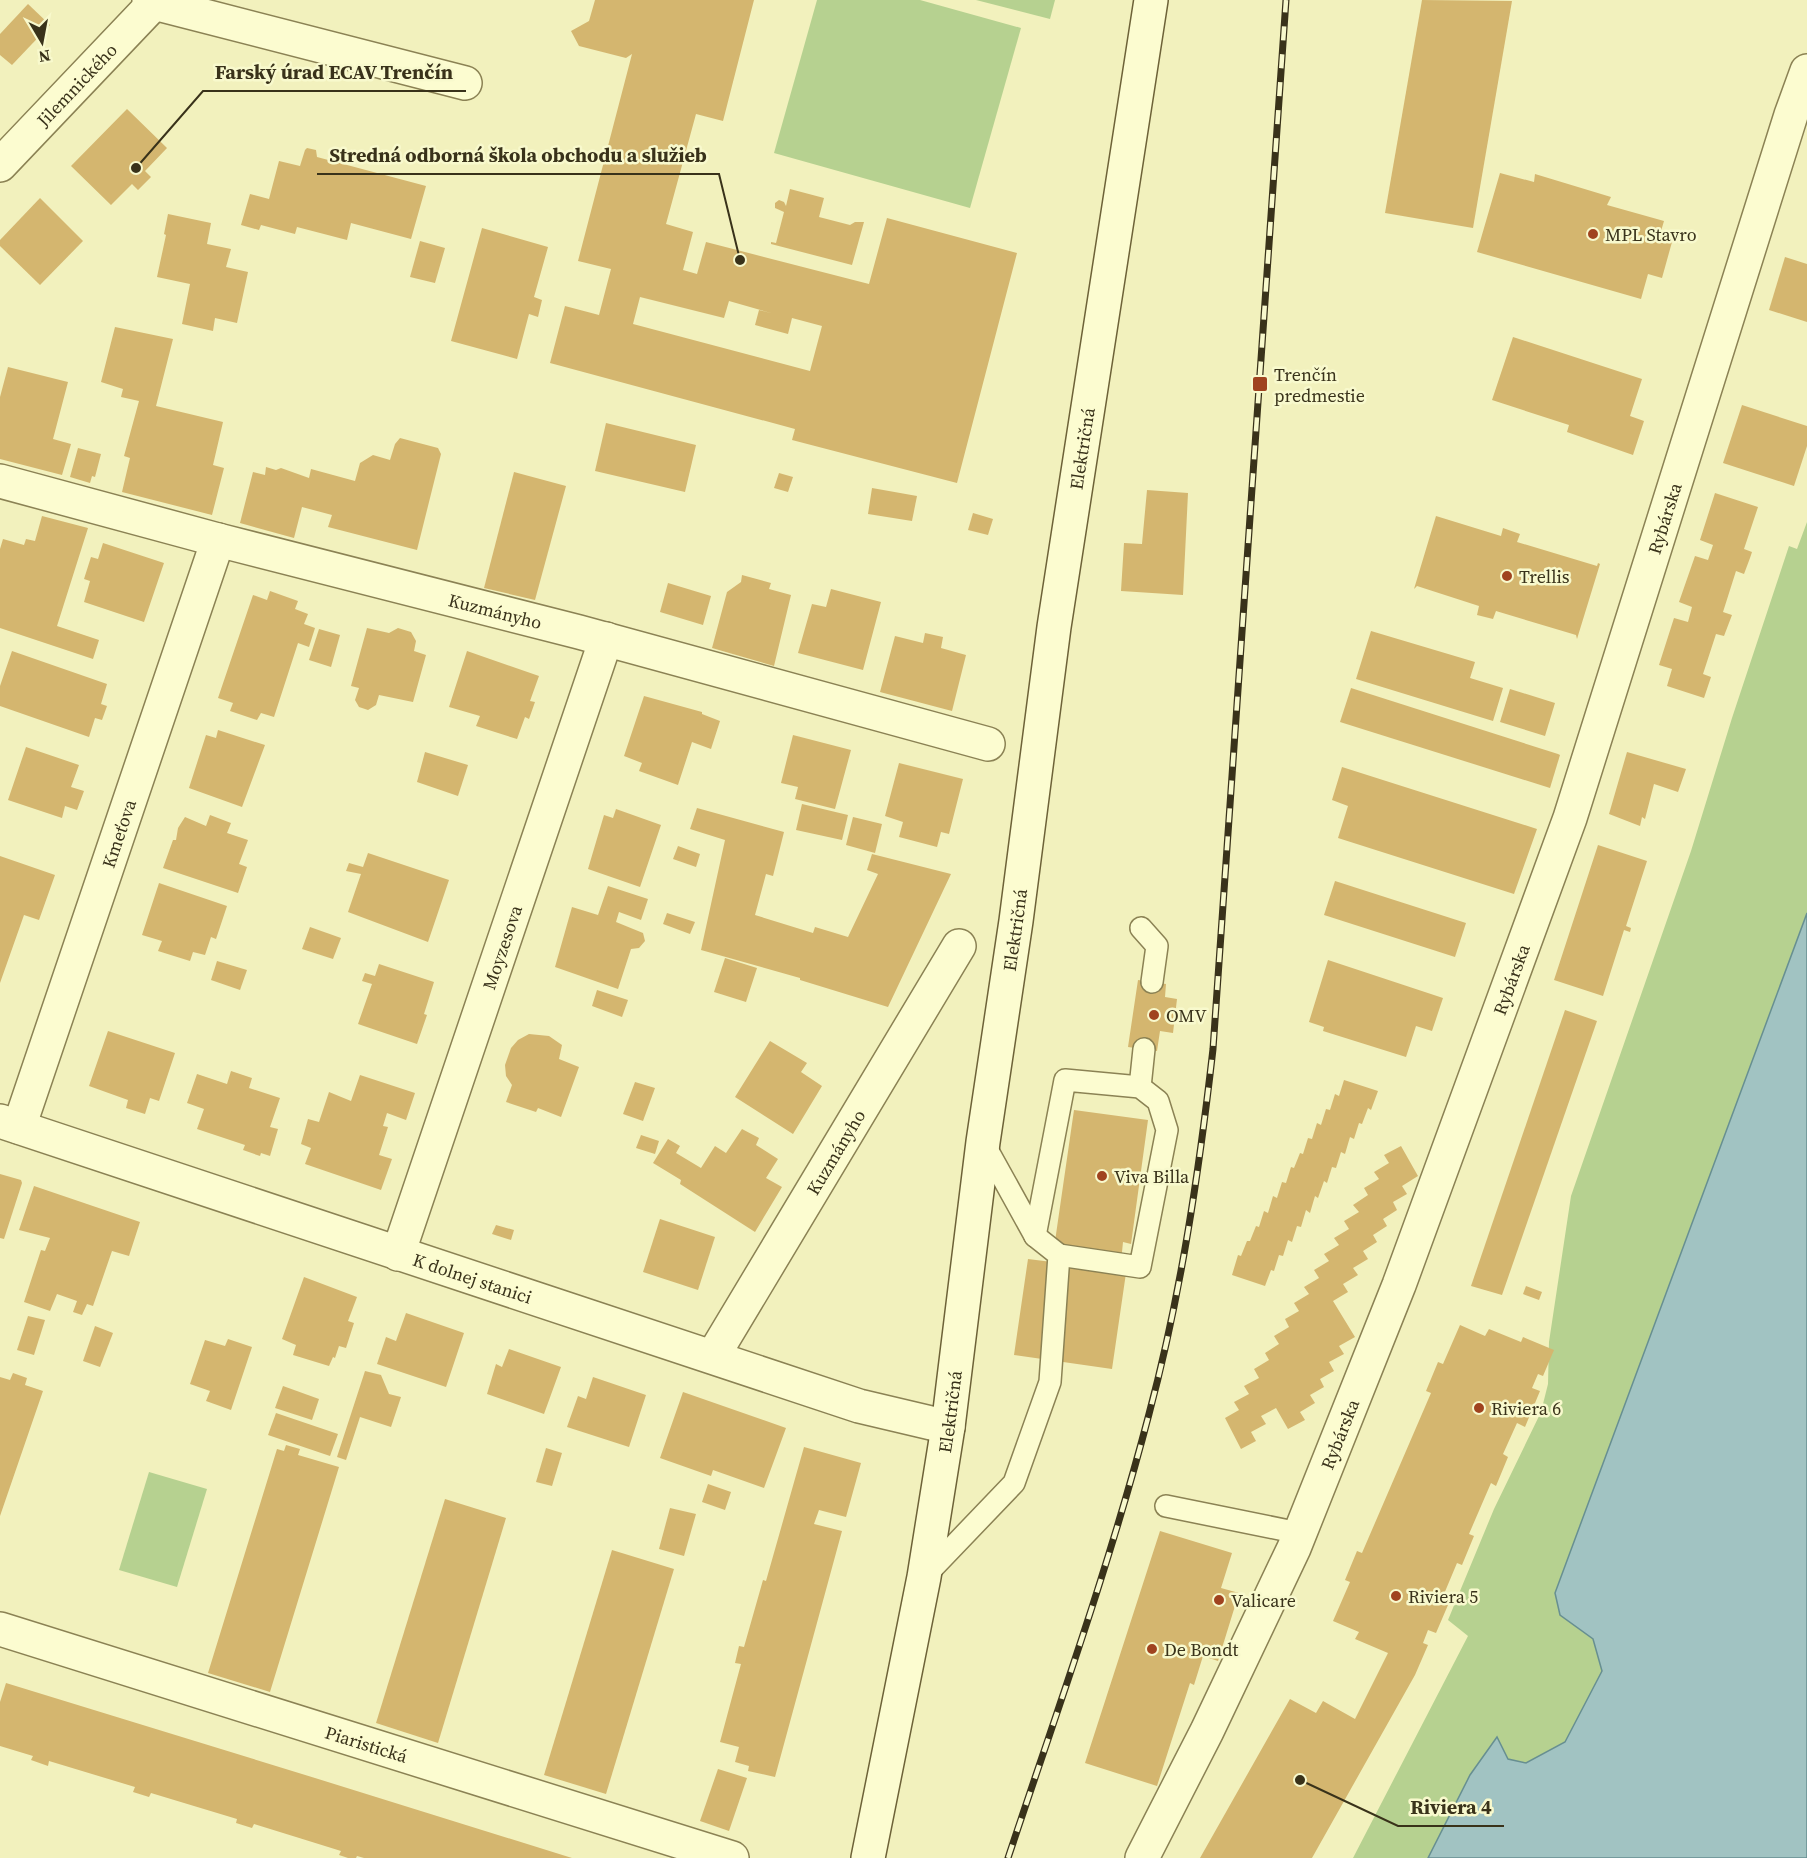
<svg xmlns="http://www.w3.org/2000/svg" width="1807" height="1858" font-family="'Source Serif 4',serif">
<rect width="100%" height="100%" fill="#f2f1bd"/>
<g fill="#b6d190">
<polygon points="817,0 920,0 1021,28 970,208 774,153"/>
<polygon points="976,0 1055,0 1050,19"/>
<polygon points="1807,522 1807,913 1555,1593 1560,1615 1593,1639 1602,1671 1565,1742 1526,1763 1508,1759 1497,1738 1470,1775 1428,1858 1353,1858 1468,1636 1448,1620 1494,1509 1541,1412 1548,1384 1549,1342 1571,1196 1691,851 1732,718 1789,546 1797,549"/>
<polygon points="149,1472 207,1489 177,1587 119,1570"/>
</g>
<polygon fill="#a1c3c2" stroke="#678f91" stroke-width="1.5" points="1807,913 1807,1858 1428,1858 1470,1775 1497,1737 1508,1759 1526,1763 1565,1742 1602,1671 1593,1639 1560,1615 1555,1593"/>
<g fill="#d4b66f" fill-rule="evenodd">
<path d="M595,0H754L723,121L696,114L666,224L693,232L683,270L697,274L706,242L869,284L887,218L1017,253L957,483L792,440L795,429L550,363L565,306L599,315L611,269L578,261L632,54L626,58L579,46L571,31L589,21ZM640,297L724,318L729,301L771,313L759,310L755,325L788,334L792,318L822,326L810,371L633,324Z"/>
<polygon points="1422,0 1512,1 1473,228 1385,213"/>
<polygon points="28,4 50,25 12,65 0,55 0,34"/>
<polygon points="127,109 167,148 145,171 151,177 138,190 132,184 111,205 71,166"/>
<polygon points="307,148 316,150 317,157 426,186 411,239 351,223 347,240 297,227 295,234 261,225 259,230 241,225 250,194 269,199 279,161 300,166 305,150"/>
<polygon points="1500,173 1534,182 1535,174 1611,197 1607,205 1664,221 1659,238 1672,242 1662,278 1648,274 1641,299 1477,252"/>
<polygon points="790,189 824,198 819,217 850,225 855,222 864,222 852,265 771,244 771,242 776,243 784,212 775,208 775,203 779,200 784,202 786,206"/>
<polygon points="40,198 83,241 40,285 0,246 0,240"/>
<polygon points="168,214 211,223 207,244 231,249 226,267 248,272 237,323 215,318 213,331 182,324 190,284 157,277 166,235 164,234"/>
<polygon points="482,228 548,247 534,297 542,300 538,317 529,314 517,359 451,341"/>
<polygon points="420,241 445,248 435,283 410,277"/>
<polygon points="1785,257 1807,264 1807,322 1769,310"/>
<polygon points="115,327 173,339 156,406 223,422 213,465 224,468 212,515 122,492 130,458 124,456 139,401 121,397 123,389 101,382"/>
<polygon points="1513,337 1642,379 1630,416 1644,421 1633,455 1567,432 1569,425 1492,400"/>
<polygon points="8,367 68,382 53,439 71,444 62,475 0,459 0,397"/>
<polygon points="1742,405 1807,426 1807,446 1794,486 1723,463"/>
<polygon points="606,423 696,445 685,492 595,471"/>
<polygon points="400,438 438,448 441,454 417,550 328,527 332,515 302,507 294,538 240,523 253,472 265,475 266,467 276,470 281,468 309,478 311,469 355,481 360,463 373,455 390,460 395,444"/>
<polygon points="78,448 101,454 95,477 92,476 90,483 70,477"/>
<polygon points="514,472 566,486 535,600 484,588"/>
<polygon points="779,473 793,477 788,492 774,488"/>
<polygon points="872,488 917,496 912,521 868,514"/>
<polygon points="1147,490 1188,493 1183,595 1121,591 1124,543 1142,544"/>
<polygon points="1715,493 1758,507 1744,549 1752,552 1750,558 1744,574 1736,571 1723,612 1732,615 1724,636 1716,634 1703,674 1711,677 1704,698 1667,686 1672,669 1659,665 1674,618 1688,622 1692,607 1679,602 1695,556 1708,560 1713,545 1700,540"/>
<polygon points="973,513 993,519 988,535 968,530"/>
<polygon points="42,516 88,528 57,626 99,640 93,659 0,628 0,549 3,539 24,545 26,539 35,541"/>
<polygon points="1436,516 1501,536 1503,528 1520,534 1517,542 1597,566 1598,563 1600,564 1577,639 1576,635 1496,611 1493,619 1477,615 1479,606 1417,586 1414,589"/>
<polygon points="103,543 164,563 144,622 84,602 90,581 84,579 91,557 98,559"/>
<polygon points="742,575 771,583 769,589 791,595 774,666 712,648 727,592 741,582"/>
<polygon points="668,583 711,596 703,625 660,612"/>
<polygon points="831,589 881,602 863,670 798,653 812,604 826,607"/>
<polygon points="270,591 298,601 295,609 308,614 304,624 315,628 309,647 298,643 274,717 261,713 257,720 230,711 233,703 218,698 253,595 267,600"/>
<polygon points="367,628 389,633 398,628 411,632 416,641 414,651 426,655 413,702 379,695 376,705 368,710 359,707 355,700 359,688 351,686"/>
<polygon points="319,629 340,635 331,667 309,660"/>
<polygon points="1371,631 1475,662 1470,678 1503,688 1493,721 1356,679"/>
<polygon points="925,633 943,637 941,648 966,655 952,711 880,692 895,636 923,643"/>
<polygon points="12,651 107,684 101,704 107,706 102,720 95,718 89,737 0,706 0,686"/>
<polygon points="467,651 539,676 530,701 535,702 529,719 525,717 517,739 476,726 480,716 449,707"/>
<polygon points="1351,688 1558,754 1560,755 1550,788 1340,722"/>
<polygon points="1510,689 1555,703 1545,736 1500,722"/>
<polygon points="644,696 702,712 702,714 720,721 711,749 692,742 678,785 639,771 642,763 624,756"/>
<polygon points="218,730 265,745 242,807 189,788 206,735 216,738"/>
<polygon points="793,735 851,750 835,809 795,799 798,787 781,783"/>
<polygon points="26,747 79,765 71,787 84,791 77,810 65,806 62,818 8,800"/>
<polygon points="425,752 468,765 458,796 417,782"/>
<polygon points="1627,752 1686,769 1678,792 1654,784 1645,819 1642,817 1640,826 1609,814"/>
<polygon points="899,763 963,779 949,834 941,832 937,847 899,837 903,822 885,816"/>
<polygon points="1342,767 1537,829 1514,894 1338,838 1348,806 1332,800"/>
<polygon points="802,804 848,815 842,840 796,830"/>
<polygon points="697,808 784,832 773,876 766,874 755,915 813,933 815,927 848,937 878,874 867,870 872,854 951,874 888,1007 800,980 800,978 701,950 725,840 690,829"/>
<polygon points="616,809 661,825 640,887 588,869 604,815 613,818"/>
<polygon points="210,815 231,823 227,833 248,840 239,864 247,867 238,893 163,868 173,840 176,840 178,828 185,817 206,826"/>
<polygon points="853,817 882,824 875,853 846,845"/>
<polygon points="1598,845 1647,861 1626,926 1631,928 1630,932 1624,930 1603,996 1554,980"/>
<polygon points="678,846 700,854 696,867 673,859"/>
<polygon points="368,853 449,880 428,942 348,912 361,874 346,871 349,863 363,867"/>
<polygon points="0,856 55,875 39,920 24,915 0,983"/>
<polygon points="1335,881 1466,923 1455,957 1324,915"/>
<polygon points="159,883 227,906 216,939 211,937 205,955 193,952 190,961 158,951 162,941 142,935"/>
<polygon points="608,886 648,899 641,920 619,912 616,922 643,933 645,941 639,948 631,949 618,989 555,967 572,907 598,915"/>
<polygon points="667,913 695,922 690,934 663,924"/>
<polygon points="310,927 341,938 333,959 302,949"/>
<polygon points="725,958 757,968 746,1002 714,992"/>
<polygon points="1328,960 1443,998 1432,1031 1416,1026 1406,1057 1323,1031 1324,1027 1309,1022"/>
<polygon points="217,961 247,970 240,990 211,980"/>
<polygon points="379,964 434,982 424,1014 427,1015 417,1044 358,1024 372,984 362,981 365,973 375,976"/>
<polygon points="1138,980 1166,984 1165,997 1177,999 1173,1033 1160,1031 1157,1051 1128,1047"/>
<polygon points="597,990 628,1000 622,1017 592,1006"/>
<polygon points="1565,1010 1597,1021 1502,1295 1471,1286"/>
<polygon points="108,1031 175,1053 159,1101 150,1098 145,1114 126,1108 128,1100 89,1086"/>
<polygon points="529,1034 549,1036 562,1045 559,1059 579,1067 561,1117 538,1108 536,1112 506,1102 512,1085 506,1076 505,1065 511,1048 518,1040"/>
<polygon points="770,1041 807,1063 801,1072 822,1086 793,1134 735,1097"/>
<polygon points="231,1071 252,1078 249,1088 280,1098 270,1127 278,1129 270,1156 261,1153 260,1156 243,1150 245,1145 197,1129 204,1109 187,1103 197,1074 227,1084"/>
<polygon points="360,1075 415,1093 406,1120 387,1113 383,1126 388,1127 379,1155 392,1159 381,1190 305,1164 311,1148 301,1144 308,1119 319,1122 329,1092 351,1101"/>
<polygon points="1344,1080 1378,1091 1371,1110 1368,1108 1362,1124 1359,1123 1354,1139 1350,1137 1345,1154 1341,1152 1336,1168 1332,1167 1327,1183 1324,1181 1318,1198 1315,1196 1310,1213 1306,1210 1301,1227 1297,1226 1292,1242 1288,1240 1283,1256 1279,1255 1274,1271 1271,1270 1265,1286 1232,1275 1238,1255 1241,1256 1247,1241 1250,1241 1256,1226 1259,1227 1264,1211 1268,1213 1273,1196 1277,1198 1282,1182 1286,1183 1291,1167 1294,1168 1300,1153 1303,1154 1308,1138 1312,1139 1317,1123 1321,1125 1326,1109 1330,1110 1335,1094 1339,1096"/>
<polygon points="635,1082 655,1088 643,1121 623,1114"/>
<polygon points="1074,1110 1148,1120 1131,1244 1123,1242 1120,1272 1126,1273 1112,1369 1014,1355 1028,1259 1052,1262"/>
<polygon points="742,1129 759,1138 756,1145 778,1159 766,1178 782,1187 755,1232 680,1184 681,1180 653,1163 668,1139 680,1146 676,1153 701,1168 715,1146 726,1153"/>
<polygon points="641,1135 659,1141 655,1154 636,1148"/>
<polygon points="1401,1146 1418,1176 1402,1186 1407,1194 1393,1202 1397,1210 1383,1219 1387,1226 1373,1235 1377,1242 1363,1251 1368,1259 1353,1268 1358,1275 1343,1284 1348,1292 1333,1301 1355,1337 1339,1346 1344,1354 1329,1362 1334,1371 1320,1379 1324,1387 1310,1395 1315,1403 1300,1412 1305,1420 1288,1429 1276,1408 1261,1416 1266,1424 1251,1432 1256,1441 1241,1449 1225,1418 1239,1410 1234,1402 1249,1394 1244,1386 1259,1378 1254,1369 1269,1360 1265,1353 1279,1344 1274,1336 1289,1327 1285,1319 1299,1311 1294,1303 1309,1294 1304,1287 1319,1278 1314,1270 1329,1261 1324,1254 1339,1245 1334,1238 1349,1229 1344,1221 1359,1212 1353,1205 1368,1195 1364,1188 1379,1179 1374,1172 1389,1163 1384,1155"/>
<polygon points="0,1174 21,1180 22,1183 4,1239 0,1238"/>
<polygon points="34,1186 140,1222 129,1256 112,1251 93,1306 87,1304 82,1315 73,1312 77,1301 57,1294 50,1311 24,1302 41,1250 45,1251 50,1238 19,1230"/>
<polygon points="660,1219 715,1237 698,1290 643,1272"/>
<polygon points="496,1225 514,1230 511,1240 492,1234"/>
<polygon points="304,1277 357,1297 348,1321 354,1323 346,1348 339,1346 335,1358 333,1357 329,1366 293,1355 296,1345 282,1339"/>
<polygon points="1526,1286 1542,1292 1539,1300 1523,1294"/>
<polygon points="406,1313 464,1333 446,1387 377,1364 386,1337 396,1341"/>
<polygon points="28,1316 45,1320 34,1355 17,1350"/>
<polygon points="1460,1325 1485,1336 1489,1329 1521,1342 1523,1337 1554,1350 1543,1376 1538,1374 1532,1388 1540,1391 1525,1427 1517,1423 1503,1454 1508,1457 1496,1486 1491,1483 1469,1534 1474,1536 1462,1565 1457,1563 1444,1594 1451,1598 1436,1633 1428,1630 1423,1643 1428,1645 1415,1675 1312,1858 1200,1858 1290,1699 1316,1713 1323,1701 1355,1719 1388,1653 1355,1639 1359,1632 1333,1621 1350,1582 1345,1580 1357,1551 1362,1553 1431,1393 1426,1391 1438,1362 1443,1364"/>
<polygon points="95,1326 113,1333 100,1367 83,1361"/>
<polygon points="228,1339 252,1347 231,1410 206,1401 210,1391 190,1384 205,1340 225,1346"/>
<polygon points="509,1349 561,1367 544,1414 487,1394 496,1364 502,1367"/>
<polygon points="365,1371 381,1375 389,1394 401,1397 391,1427 360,1417 346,1460 337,1457"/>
<polygon points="13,1373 27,1378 25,1385 43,1391 0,1516 0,1377 10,1380"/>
<polygon points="593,1377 646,1395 629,1447 567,1427 578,1396 586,1399"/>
<polygon points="283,1386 319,1399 312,1420 275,1408"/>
<polygon points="683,1392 786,1428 764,1488 713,1470 711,1476 660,1458"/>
<polygon points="276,1413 338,1434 330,1456 268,1435"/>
<polygon points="286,1445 300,1449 298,1455 339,1467 270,1692 208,1673 277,1449 284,1451"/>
<polygon points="804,1447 861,1463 846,1517 819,1510 814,1524 842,1531 775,1777 748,1771 749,1766 735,1762 739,1747 720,1742 741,1664 735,1663 739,1646 744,1647 763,1580 766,1581"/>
<polygon points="546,1448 562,1453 552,1486 536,1482"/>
<polygon points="708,1484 731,1492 725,1510 702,1502"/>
<polygon points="445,1499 506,1518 438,1743 376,1723"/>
<polygon points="670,1508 696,1514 684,1556 659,1549"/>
<polygon points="1160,1531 1232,1553 1221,1588 1239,1593 1218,1661 1203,1656 1194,1685 1190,1683 1157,1786 1085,1763"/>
<polygon points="612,1550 674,1569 606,1794 544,1775"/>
<polygon points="6,1683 315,1778 572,1858 364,1858 357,1856 356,1858 348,1858 339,1855 341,1851 296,1837 254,1824 252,1828 236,1823 237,1819 151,1793 149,1797 133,1792 135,1787 49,1761 48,1766 31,1760 33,1756 0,1746 0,1702"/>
<polygon points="718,1769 747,1778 729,1831 700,1821"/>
</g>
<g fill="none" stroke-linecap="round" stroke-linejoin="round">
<g stroke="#8b8254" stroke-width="24">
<g id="service">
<polyline points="1141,928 1157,946 1152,982"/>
<polyline points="1140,1087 1144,1049"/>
<polyline points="1035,1236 1065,1080 1140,1087 1158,1101 1167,1130 1140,1267 1059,1255"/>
<polyline points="1166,1506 1299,1533"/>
<polyline points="924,1577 1014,1483 1050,1382 1059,1255 1035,1236 983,1142"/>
</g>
</g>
<g stroke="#8b8254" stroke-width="36">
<g id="minor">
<polyline points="149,0 154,3 465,83"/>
<path id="s1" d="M0,165L157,0"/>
<path id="s2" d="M0,481L218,540L579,632L988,744"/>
<path id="s3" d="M0,1121L859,1406L948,1427"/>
<path id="s4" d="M19,1127L218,540"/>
<path id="s5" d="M398,1254L606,639"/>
<path id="s6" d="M713,1356L959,946"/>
<path id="s7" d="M0,1629L732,1858"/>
<path id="s8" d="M1142,1858L1207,1731L1294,1548L1399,1285L1570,818L1791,115L1807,71"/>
</g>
</g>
<g stroke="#6d6238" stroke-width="36">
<g id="secondary">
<path id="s9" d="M868,1858L924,1577L948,1427L983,1142L1016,921L1054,627L1151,0"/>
</g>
</g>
<use href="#service" stroke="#fcfcd0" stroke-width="21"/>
<use href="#minor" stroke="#fcfcd0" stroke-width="33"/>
<use href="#secondary" stroke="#fcfcd0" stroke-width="33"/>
<g stroke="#39321a" stroke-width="7">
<path id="rail" d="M1008,1858C1057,1711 1110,1564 1149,1414C1181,1294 1199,1172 1213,1049L1286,0"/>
</g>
<use href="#rail" stroke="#f8f9cd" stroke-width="4.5" stroke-dasharray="14" stroke-linecap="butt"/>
</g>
<g fill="#a0431f" stroke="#f8f9cd" stroke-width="2">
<circle cx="1593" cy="234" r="6"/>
<rect x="1252" y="376" width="16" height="16" rx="3"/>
<circle cx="1507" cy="576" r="6"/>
<circle cx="1154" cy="1015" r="6"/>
<circle cx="1102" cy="1176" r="6"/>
<circle cx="1479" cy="1408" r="6"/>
<circle cx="1396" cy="1596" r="6"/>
<circle cx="1219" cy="1600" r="6"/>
<circle cx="1152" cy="1649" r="6"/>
</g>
<g text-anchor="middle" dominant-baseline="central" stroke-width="5" stroke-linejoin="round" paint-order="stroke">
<g font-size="18" fill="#39321a" stroke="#f8f9cd">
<text stroke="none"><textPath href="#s1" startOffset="111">Jilemnického</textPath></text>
<text stroke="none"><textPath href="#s9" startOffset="1426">Električná</textPath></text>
<text stroke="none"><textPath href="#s8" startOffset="1440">Rybárska</textPath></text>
<text stroke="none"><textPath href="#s2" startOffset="512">Kuzmányho</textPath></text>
<text stroke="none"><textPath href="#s4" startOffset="310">Kmeťova</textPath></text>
<text stroke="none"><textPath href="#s9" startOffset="940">Električná</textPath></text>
<text stroke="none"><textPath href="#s5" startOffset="324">Moyzesova</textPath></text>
<text stroke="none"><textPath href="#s8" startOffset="954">Rybárska</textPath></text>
<text stroke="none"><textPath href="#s6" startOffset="238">Kuzmányho</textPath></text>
<text stroke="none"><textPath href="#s3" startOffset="498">K dolnej stanici</textPath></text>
<text stroke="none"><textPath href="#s9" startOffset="454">Električná</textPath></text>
<text stroke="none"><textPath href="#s8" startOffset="468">Rybárska</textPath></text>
<text stroke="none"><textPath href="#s7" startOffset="384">Piaristická</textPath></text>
</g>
<g font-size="18" fill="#39321a" stroke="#f8f9cd" text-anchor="start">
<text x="1605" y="234">MPL Stavro</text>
<text x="1274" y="374">Trenčín<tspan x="1274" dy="21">predmestie</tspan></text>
<text x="1519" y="576">Trellis</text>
<text x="1166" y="1015">OMV</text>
<text x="1114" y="1176">Viva Billa</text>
<text x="1491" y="1408">Riviera 6</text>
<text x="1408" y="1596">Riviera 5</text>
<text x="1231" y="1600">Valicare</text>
<text x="1164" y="1649">De Bondt</text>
</g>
</g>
<path fill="none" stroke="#39321a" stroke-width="2" d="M136 168L203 91H466M740 260L719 174H317M1300 1780L1398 1826H1504"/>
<g fill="#39321a" stroke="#f8f9cd" stroke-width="2">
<circle cx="136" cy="168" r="6"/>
<circle cx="740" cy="260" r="6"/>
<circle cx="1300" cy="1780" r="6"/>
</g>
<g font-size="20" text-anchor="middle" font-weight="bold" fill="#39321a" stroke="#f8f9cd" stroke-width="5" stroke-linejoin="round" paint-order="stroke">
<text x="334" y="79">Farský úrad ECAV Trenčín</text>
<text x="518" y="162">Stredná odborná škola obchodu a služieb</text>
<text x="1451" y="1814">Riviera 4</text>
</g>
<g transform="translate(42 42) rotate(170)" stroke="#f8f9cd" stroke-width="4.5" paint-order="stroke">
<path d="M0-4.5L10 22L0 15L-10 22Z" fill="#39321a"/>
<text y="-9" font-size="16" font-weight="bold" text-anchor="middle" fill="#39321a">N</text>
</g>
</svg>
